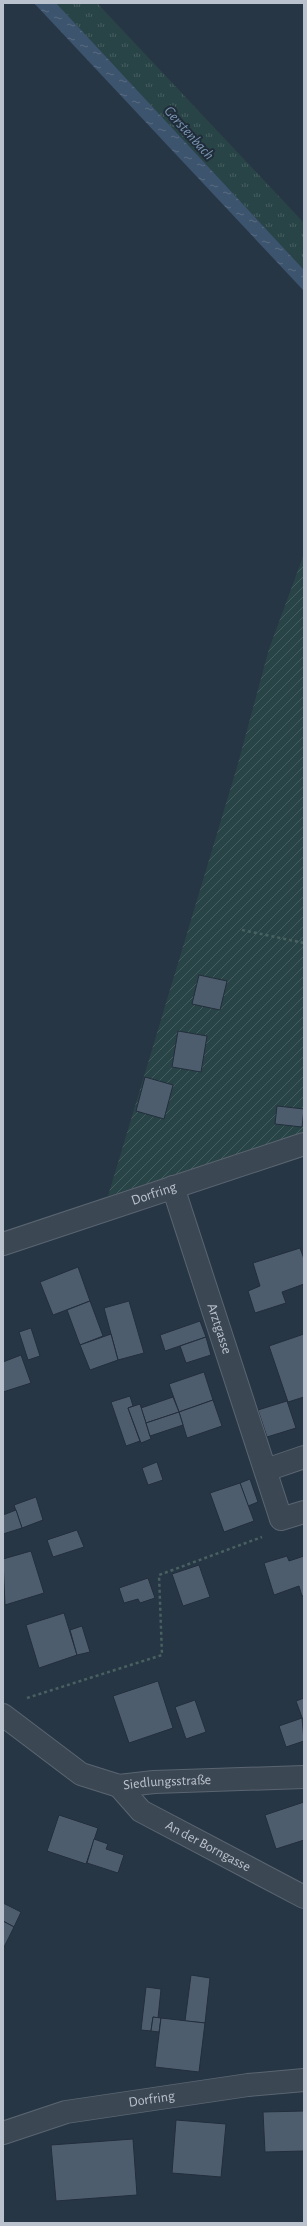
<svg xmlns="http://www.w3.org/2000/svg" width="307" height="2226" font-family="'Alegreya Sans',sans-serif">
<defs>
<pattern id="grass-tufts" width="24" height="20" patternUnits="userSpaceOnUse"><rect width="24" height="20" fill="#294446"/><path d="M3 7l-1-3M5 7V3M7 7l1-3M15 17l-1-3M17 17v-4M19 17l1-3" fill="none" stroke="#465d60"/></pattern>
<pattern id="garden-furrows" width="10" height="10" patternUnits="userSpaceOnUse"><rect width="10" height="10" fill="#294446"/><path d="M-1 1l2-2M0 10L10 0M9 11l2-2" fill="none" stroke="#465d60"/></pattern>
<pattern id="water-ripples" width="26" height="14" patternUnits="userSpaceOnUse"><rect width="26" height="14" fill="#3d546e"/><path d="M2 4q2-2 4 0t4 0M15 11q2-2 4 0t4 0" fill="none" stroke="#576b82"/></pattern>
</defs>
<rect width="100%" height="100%" fill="#273645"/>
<polygon fill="url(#grass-tufts)" points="56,3 97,3 304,223 304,270"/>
<polygon fill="url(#garden-furrows)" points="304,554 304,1133 108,1196 237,767 269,649"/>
<polygon fill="url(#water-ripples)" points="34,3 56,3 304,270 304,291"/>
<g fill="#4e5d6e" stroke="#222e3c">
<polygon points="199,975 227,981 220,1010 192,1004"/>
<polygon points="178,1031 207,1036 201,1072 172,1067"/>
<polygon points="145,1077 173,1085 164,1119 136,1111"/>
<polygon points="277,1106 304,1109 302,1127 275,1124"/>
<polygon points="300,1248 304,1259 304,1284 282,1292 286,1303 255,1313 248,1291 260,1286 253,1263"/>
<polygon points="78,1267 90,1301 53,1315 40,1282"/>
<polygon points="90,1301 103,1336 80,1345 67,1310"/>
<polygon points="129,1301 144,1353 118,1360 104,1308"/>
<polygon points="200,1321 206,1337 165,1351 160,1335"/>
<polygon points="31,1328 40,1356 28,1360 19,1332"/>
<polygon points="111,1334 118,1360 90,1370 80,1345"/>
<polygon points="304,1334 304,1397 288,1402 269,1346"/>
<polygon points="206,1337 211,1355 186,1363 180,1346"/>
<polygon points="21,1355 31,1383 3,1392 3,1362"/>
<polygon points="204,1372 213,1400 179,1412 169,1384"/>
<polygon points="130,1396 133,1406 128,1408 140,1441 126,1446 111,1402"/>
<polygon points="173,1397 179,1412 146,1423 141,1408"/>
<polygon points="213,1400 222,1426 187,1438 179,1412"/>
<polygon points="287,1401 296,1428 267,1437 258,1410"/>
<polygon points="140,1404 151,1439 141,1443 128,1408"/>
<polygon points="179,1412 183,1425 150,1436 146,1423"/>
<polygon points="157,1462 163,1480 148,1485 142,1468"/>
<polygon points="250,1479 258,1502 248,1506 240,1483"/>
<polygon points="240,1483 254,1521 224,1532 210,1493"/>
<polygon points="36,1497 43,1520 22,1528 14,1505"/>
<polygon points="16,1510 22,1528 3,1534 3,1515"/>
<polygon points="77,1530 84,1547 53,1557 47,1540"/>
<polygon points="31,1551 44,1593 5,1605 3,1559"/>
<polygon points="287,1556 289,1561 304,1556 304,1595 302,1596 299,1586 274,1595 264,1563"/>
<polygon points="199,1565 210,1597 183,1606 172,1574"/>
<polygon points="148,1578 155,1598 140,1603 138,1599 124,1603 119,1588"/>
<polygon points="64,1613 77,1655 39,1668 26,1625"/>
<polygon points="82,1626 90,1652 77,1655 70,1630"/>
<polygon points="158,1681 173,1728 129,1743 113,1696"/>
<polygon points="304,1698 304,1723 296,1701"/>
<polygon points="195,1700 206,1732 186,1739 175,1707"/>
<polygon points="302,1718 304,1741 286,1747 279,1726"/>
<polygon points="304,1802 304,1840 276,1849 265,1815"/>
<polygon points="59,1815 98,1828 86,1864 47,1851"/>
<polygon points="94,1839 108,1844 106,1849 124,1855 118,1873 87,1863"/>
<polygon points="3,1903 21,1912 14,1927 3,1921"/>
<polygon points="3,1921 14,1927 3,1949"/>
<polygon points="191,1975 210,1978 205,2023 185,2021"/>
<polygon points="146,1987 161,1989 158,2018 153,2017 151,2031 141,2030"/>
<polygon points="153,2017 161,2018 159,2032 151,2031"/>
<polygon points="161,2018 205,2023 199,2072 155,2067"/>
<polygon points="304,2111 304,2151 265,2152 263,2112"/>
<polygon points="176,2120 226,2124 221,2177 172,2173"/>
<polygon points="133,2139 137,2195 56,2201 51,2145"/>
</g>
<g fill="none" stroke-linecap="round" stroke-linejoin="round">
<g stroke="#5a6571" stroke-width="24">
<g id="street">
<path id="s1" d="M173,1187L281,1519L304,1512"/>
<path id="s2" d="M3,1244L304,1144"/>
<polyline points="266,1470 304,1457"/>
<path id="s3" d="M3,1715L81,1774L119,1786L154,1782L304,1777"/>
<path id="s4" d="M119,1786L141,1811L304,1897"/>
<path id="s5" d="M3,2133L66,2112L248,2085L304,2080"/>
</g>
</g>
<g stroke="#486161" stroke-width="2.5" stroke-dasharray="3 3" stroke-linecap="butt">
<polyline points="242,930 304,943"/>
<polyline points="27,1698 162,1655 159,1575 262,1537"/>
</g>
<use href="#street" stroke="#3c4754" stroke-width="22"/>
</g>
<g text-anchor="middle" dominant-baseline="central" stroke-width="4" stroke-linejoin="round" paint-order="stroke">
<g font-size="14" fill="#bac2cd" stroke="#202c3a">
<text stroke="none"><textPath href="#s2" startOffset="159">Dorfring</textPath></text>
<text stroke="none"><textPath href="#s1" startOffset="149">Arztgasse</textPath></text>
<text stroke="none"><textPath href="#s3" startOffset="186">Siedlungsstraße</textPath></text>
<text stroke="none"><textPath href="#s4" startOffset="109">An der Borngasse</textPath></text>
<text stroke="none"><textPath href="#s5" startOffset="153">Dorfring</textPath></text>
</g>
<g font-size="15" font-style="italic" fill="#7995b1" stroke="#202c3a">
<text transform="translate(189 133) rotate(48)">Gerstenbach</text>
</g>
</g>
<rect width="307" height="2226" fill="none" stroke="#bac2cd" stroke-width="8"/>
</svg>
